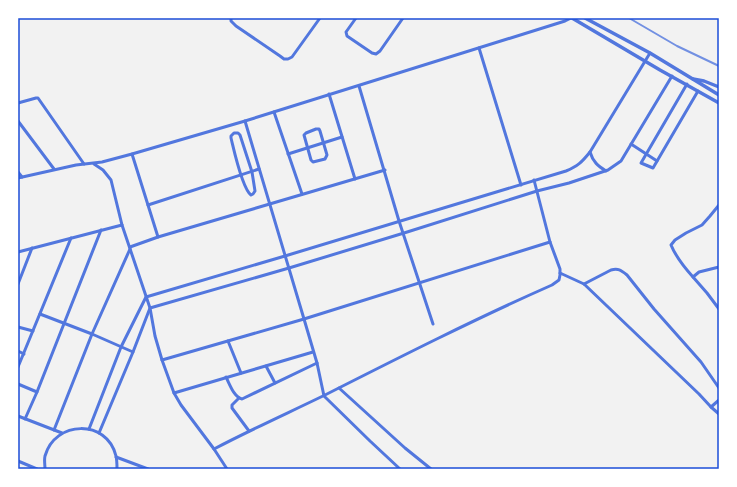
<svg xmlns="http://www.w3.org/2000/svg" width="737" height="487" font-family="Quicksand,sans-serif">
<rect width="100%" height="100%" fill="#f2f2f2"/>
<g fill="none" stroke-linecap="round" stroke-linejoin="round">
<g stroke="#5277de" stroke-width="3">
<polyline points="231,18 231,21 236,26 280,56 284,59 288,59 292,57 320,18"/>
<polyline points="356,18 346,32 347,36 372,53 376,54 380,51 403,18"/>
<polyline points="479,48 521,185"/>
<polyline points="687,84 641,163 653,168 698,91"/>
<polyline points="359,86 399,221 433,324"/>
<polyline points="329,94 355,179"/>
<polyline points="18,103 36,98 38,98 84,164"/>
<polyline points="274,112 302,194"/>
<polyline points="18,121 54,169"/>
<polyline points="245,121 304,319 317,363 324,396 370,441 400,469"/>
<polygon points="316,129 319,129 320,131 327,155 325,159 313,162 311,160 304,135 306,133"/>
<path d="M234,133H238L240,135L252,172L255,191L253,194L251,195C242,188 234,150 231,138V136Z"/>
<polyline points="631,144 657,161"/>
<path d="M590,152C593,162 598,166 606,171"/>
<polyline points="132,154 158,237"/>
<polyline points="288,154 342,137"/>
<polyline points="94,164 103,170 111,180 122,225 150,308 155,336 162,360 174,393 181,405 214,449 227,469"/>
<polyline points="18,172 22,177"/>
<polyline points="18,178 76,165 102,162 132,154 245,121 565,21 571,18"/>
<polyline points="148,205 259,169"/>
<path d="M719,205L710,216L702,225L686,233L675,240L671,245C676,257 684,267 693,277L699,272L719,267"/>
<polyline points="130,247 158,237 385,170"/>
<polyline points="18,252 122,225"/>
<polyline points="560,273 584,284 699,394 711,407 719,400"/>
<polyline points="693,277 707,293 719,309"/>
<polyline points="18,284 32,248"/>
<path d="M584,284L611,270C618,268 621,270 627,275L654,309L701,362L719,388"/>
<polyline points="40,314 92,334 133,352"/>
<polyline points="18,327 33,331"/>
<polyline points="228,341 241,373"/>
<polyline points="18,351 24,354"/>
<polyline points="162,360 304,319 550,242"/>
<polyline points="266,366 275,383"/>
<polyline points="18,367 71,238"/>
<path d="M226,377C230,385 234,397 242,399L317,363"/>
<polyline points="18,384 37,392"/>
<polyline points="339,388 405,448 431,469"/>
<polyline points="174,393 313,352"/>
<polyline points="239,398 232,405 232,408 249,431"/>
<polyline points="711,407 719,414"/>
<polyline points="18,416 62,433"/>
<polyline points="25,419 37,392 101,230"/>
<path d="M89,429L121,347L146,297L285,256L566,171C578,166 582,162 590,152L650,53"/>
<polyline points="54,430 92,334 130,249"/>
<polyline points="99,433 133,352 150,308 289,268 404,233 537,191 569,183 608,170 621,161 672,76"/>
<path d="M214,449C250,430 288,413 325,395C400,357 475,319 552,285L559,280L560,275V269L550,242L534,180"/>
<polyline points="116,457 148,469"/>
<polyline points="18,461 37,469"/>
<path d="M45,469C45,465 44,460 45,456C55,420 107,419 116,456C117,460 117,465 117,469"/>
</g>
<g stroke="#5277de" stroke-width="3.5">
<polyline points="572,18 660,70 719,103"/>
<polyline points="585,18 650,53 719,95"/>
<polyline points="693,79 704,81 719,87"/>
</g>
<polyline stroke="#7290e2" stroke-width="2" points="629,18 677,46 719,66"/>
</g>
<rect width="737" height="487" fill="none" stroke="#ffffff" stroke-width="38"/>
<rect x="19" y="19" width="699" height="449" fill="none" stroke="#1d4ed8" stroke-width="1.5"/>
</svg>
